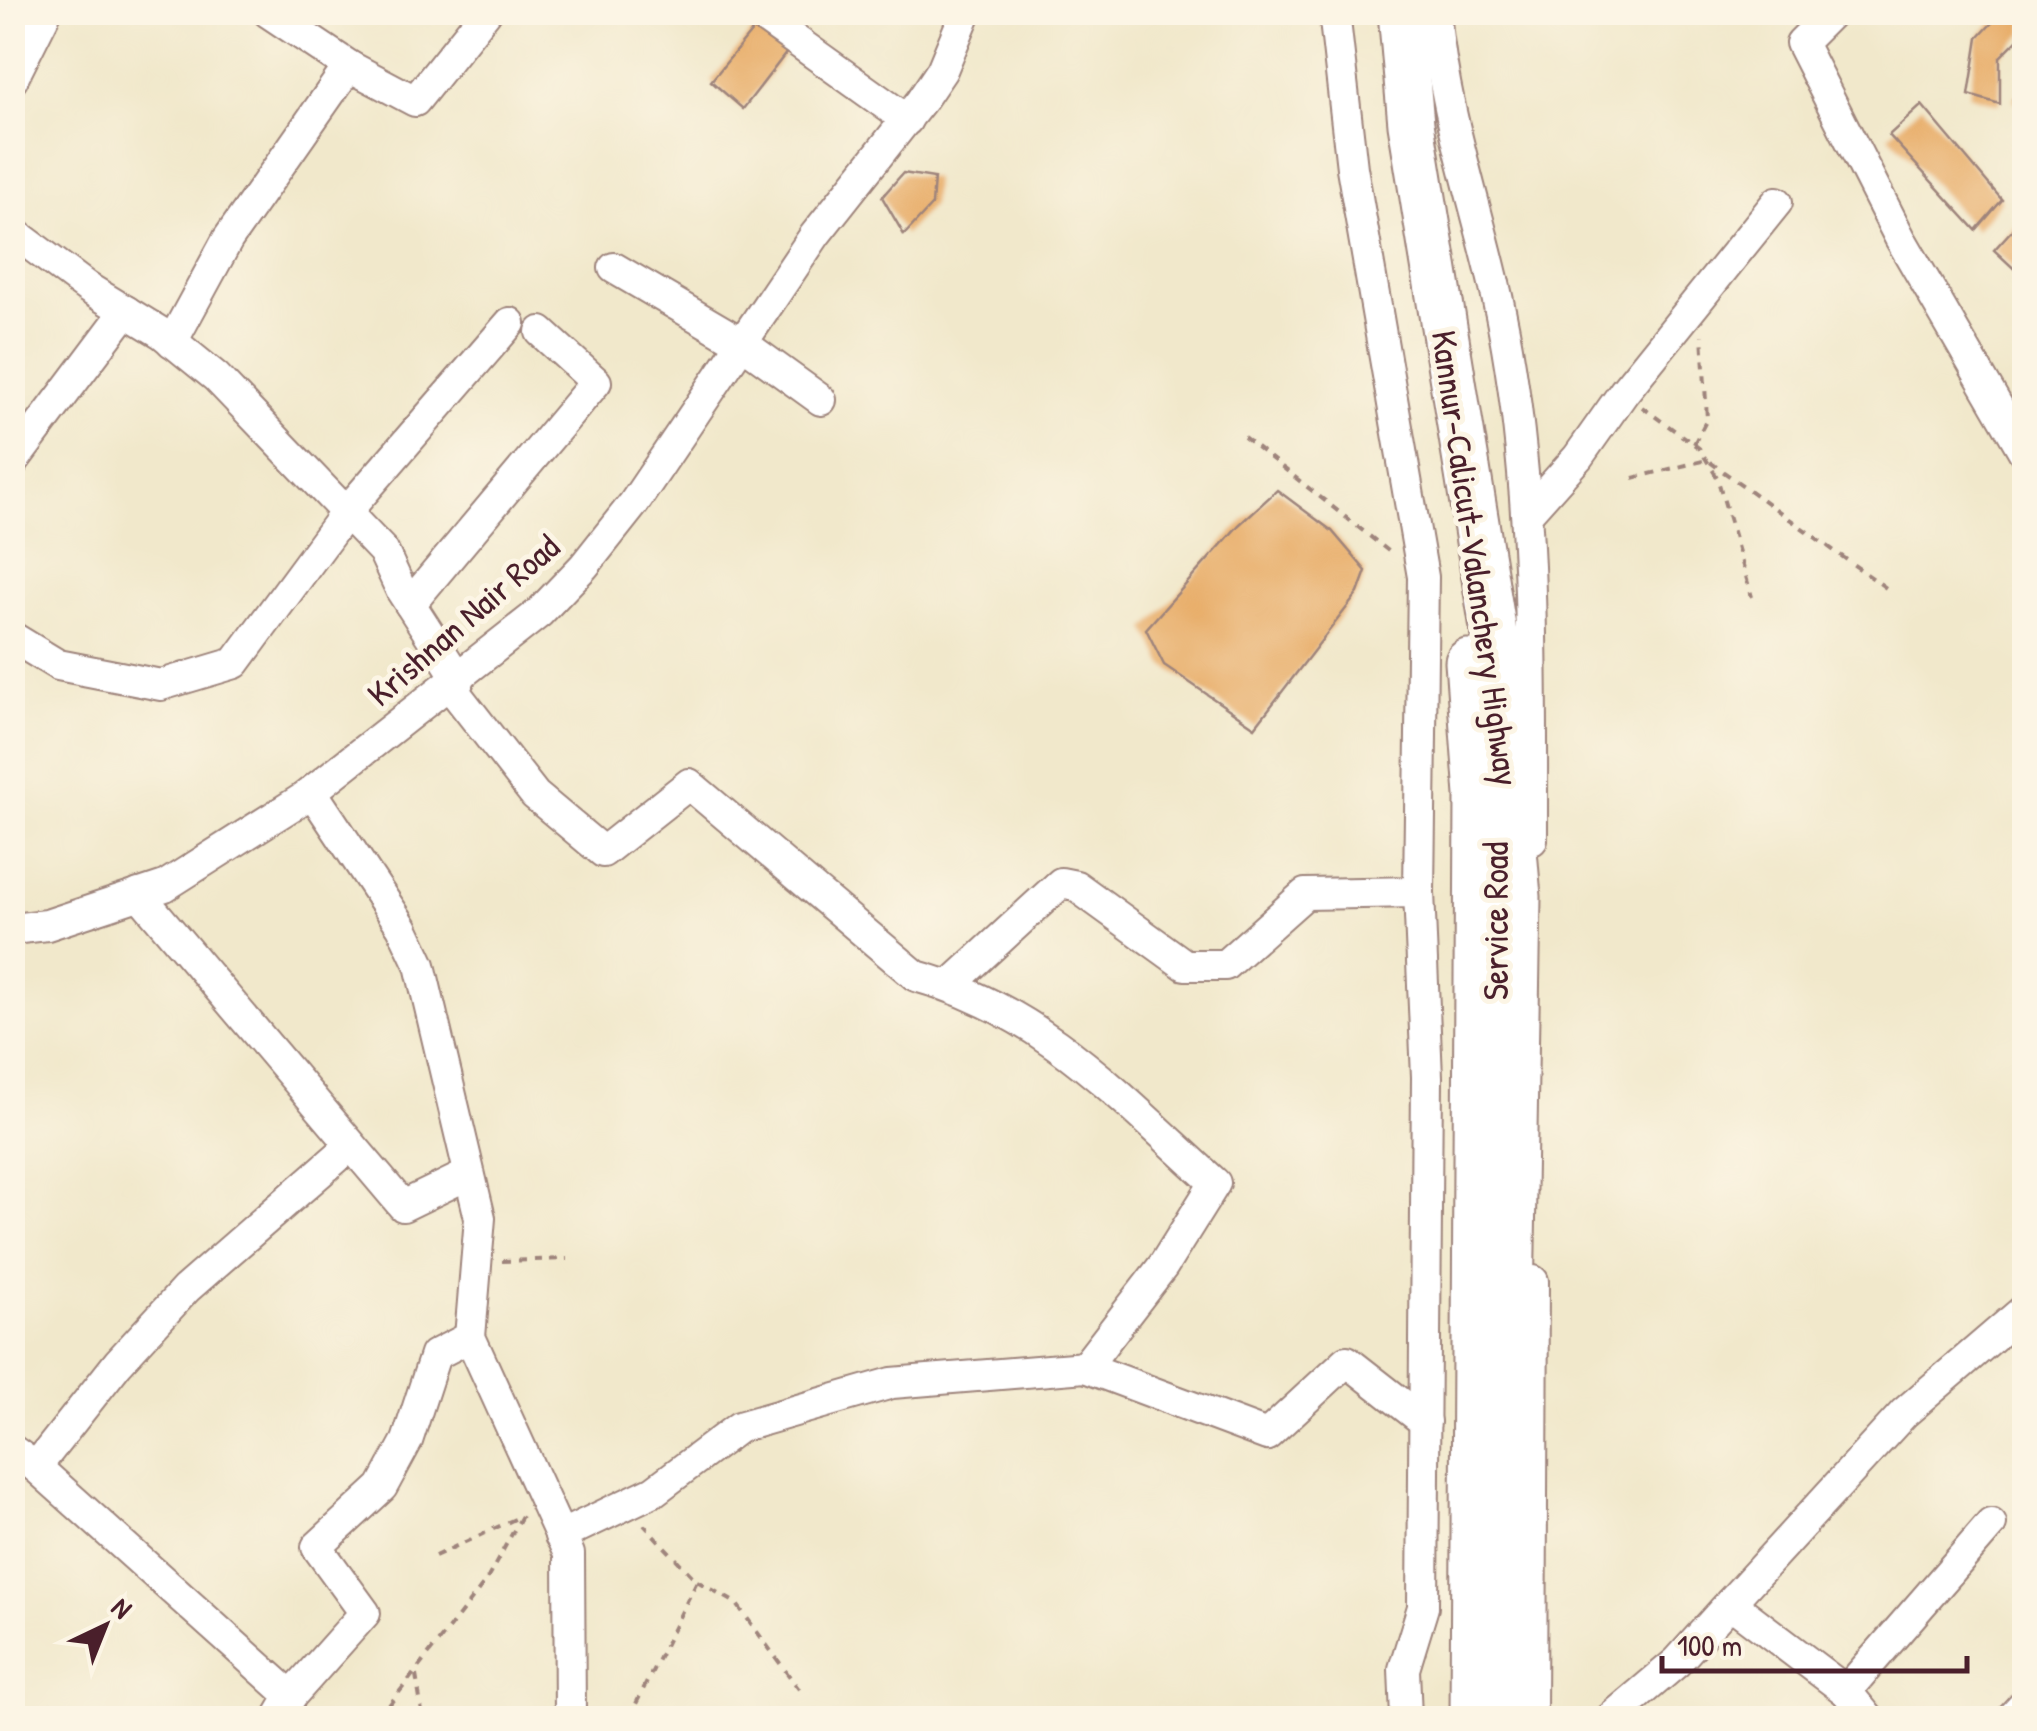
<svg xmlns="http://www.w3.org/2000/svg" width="2037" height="1731" font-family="'Patrick Hand',sans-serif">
<rect width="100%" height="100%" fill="#fcf5e5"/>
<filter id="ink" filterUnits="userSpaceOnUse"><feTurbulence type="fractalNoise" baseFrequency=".01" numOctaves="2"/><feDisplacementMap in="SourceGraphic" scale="20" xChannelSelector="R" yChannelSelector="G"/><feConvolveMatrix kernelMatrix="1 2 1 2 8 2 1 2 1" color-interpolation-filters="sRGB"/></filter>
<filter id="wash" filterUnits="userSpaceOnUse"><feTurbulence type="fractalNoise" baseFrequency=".0048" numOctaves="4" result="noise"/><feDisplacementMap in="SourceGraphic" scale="40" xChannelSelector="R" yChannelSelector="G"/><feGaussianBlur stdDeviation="2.25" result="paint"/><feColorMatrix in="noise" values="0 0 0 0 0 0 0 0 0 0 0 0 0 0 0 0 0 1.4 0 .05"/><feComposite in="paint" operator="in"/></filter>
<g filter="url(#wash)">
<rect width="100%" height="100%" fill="#f1e8cb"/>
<g id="blocks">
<g fill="#e8ae6a">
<polygon points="2002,12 2024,12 2024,33 2000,57 2000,104 1969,95 1978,38"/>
<polygon points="758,24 790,48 743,109 711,81"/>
<polygon points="2024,87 2024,110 2013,99"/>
<polygon points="1922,105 2002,200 1976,230 1889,135"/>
<polygon points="903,173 934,178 932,205 904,235 882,197"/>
<polygon points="2022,219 2024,221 2024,278 1994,250"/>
<polygon points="1277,490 1332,531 1366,571 1358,593 1255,727 1164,665 1146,629 1239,525"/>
</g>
</g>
</g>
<g filter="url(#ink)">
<use href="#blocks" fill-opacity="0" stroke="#9e847b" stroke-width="2.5"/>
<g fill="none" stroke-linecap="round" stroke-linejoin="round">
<g stroke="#9e847b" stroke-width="34">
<g id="minor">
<polyline points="756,12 907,120"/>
<polyline points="1334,12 1352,168 1423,577 1419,892 1427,1077 1423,1607 1404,1669 1406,1718"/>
<path d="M1435,12C1445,127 1488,234 1507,347C1535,510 1532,674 1532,840"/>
<polyline points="1832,12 1801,43 1900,238 2024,452"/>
<polyline points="349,66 415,101 486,12"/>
<polyline points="12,80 46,12"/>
<polyline points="12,231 88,288 163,334 216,377 383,551 401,590 459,680"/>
<polyline points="614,268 742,343 821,400"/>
<polyline points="172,342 228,239 349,66 268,12"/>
<polyline points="12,463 126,311"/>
<polyline points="1527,514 1578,457 1624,392 1777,202"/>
<polyline points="410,604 596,382 541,332"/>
<polyline points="12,637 58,665 161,685 235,663 347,511 510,323"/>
<path d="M450,686L535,795L603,852L689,784L916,976C1042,1010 1121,1098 1215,1183L1163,1266L1085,1367L1267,1435L1347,1361L1425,1422"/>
<polyline points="312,792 402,927 420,965 480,1218 470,1337 569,1554 570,1718"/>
<polyline points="139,894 403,1206 469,1174"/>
<polyline points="12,929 47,925 165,886 302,799 539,613 584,566 634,503 815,235 921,101 942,70 966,12"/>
<polyline points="950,985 1061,883 1076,886 1185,965 1225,965 1305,894 1419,892"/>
<polyline points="12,1450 36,1467 118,1363 186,1289 349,1147"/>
<polyline points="36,1467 291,1696 278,1718"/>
<polyline points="560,1536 654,1491 739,1427 892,1383 1085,1367"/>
<polyline points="1846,1691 1991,1524"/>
<polyline points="291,1696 365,1613 317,1547 382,1487 407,1441 435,1355 470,1337"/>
<polyline points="1531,1718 1533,1281"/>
<polyline points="1611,1718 1677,1662 1730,1603"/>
<polyline points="1868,1718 1846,1691 1730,1603 1904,1413 2024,1310"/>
<polyline points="2011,1718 2024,1704"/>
</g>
</g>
<g stroke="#9e847b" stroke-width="49">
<g id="highway">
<polyline points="1401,12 1411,124 1497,652 1518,897 1504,1718"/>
<polyline points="1468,662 1478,795 1473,1718"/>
</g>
</g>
<g stroke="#9e847b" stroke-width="4" stroke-dasharray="8 8" stroke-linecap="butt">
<polyline points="1642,407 1699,448 1717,477 1752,597"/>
<polyline points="1244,437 1391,553"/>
<polyline points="1694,444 1707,419 1702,335"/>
<polyline points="1633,478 1707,460 1889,590"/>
<polyline points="502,1261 567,1259"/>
<polyline points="435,1556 517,1518"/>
<polyline points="697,1581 736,1603 801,1692"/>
<polyline points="416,1675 423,1718"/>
<polyline points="379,1718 486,1581 523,1514"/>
<polyline points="629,1718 697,1581 644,1525"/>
</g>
<use href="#minor" stroke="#fff" stroke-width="30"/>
<use href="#highway" stroke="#fff" stroke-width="45"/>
</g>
</g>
<g text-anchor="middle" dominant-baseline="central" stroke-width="10" stroke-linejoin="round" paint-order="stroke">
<g font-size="35" fill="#4a1f2b" stroke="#fcf5e5">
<text transform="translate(1476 558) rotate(82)">Kannur-Calicut-Valanchery Highway</text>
<text transform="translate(463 620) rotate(-41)">Krishnan Nair Road</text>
<text transform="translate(1495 921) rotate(-90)">Service Road</text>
</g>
</g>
<rect width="2037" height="1731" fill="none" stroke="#fcf5e5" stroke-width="50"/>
<g transform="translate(105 1626) rotate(43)" stroke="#fcf5e5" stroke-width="8" paint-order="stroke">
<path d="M0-8L18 38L0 25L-18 38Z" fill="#4a1f2b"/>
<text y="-15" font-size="28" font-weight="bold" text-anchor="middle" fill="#4a1f2b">N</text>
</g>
<path d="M1662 1656v15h305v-15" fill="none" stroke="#4a1f2b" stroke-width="5"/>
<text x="1677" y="1656" font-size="30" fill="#4a1f2b" stroke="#fcf5e5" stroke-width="8" paint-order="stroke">100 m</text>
</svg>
